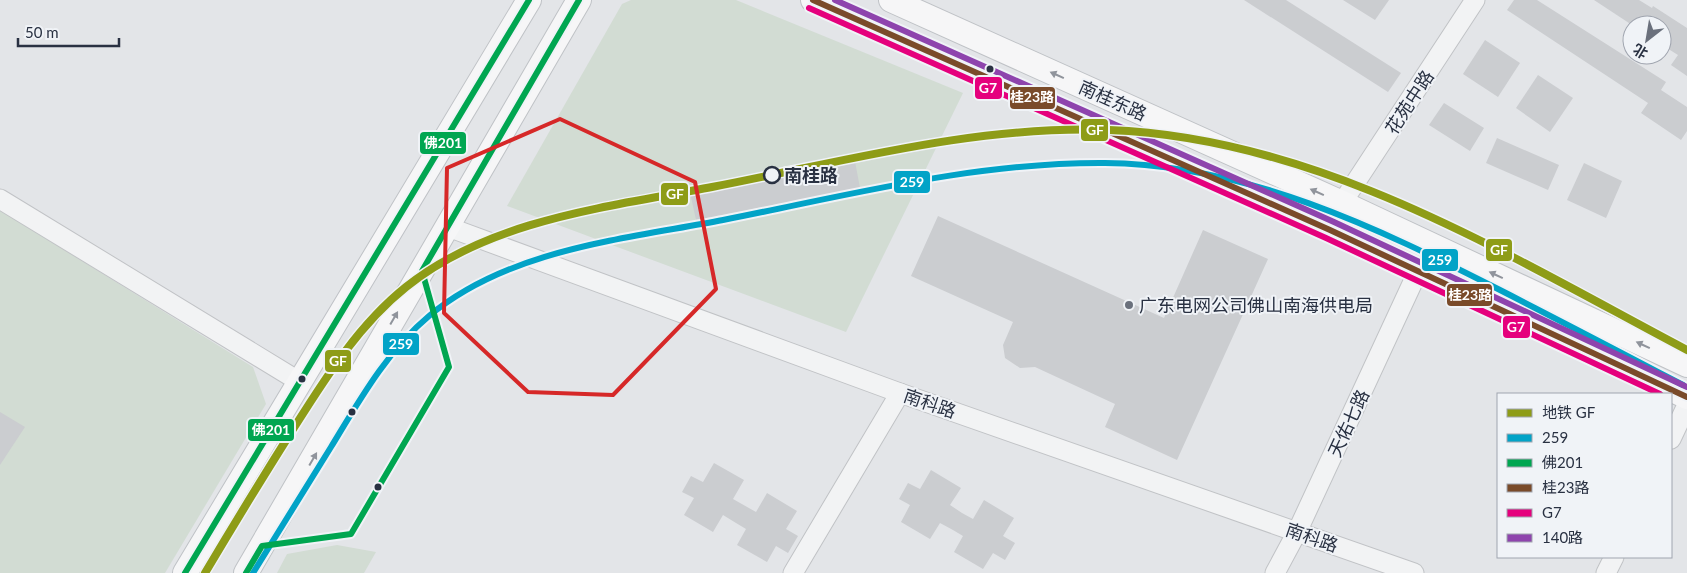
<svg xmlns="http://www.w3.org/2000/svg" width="1687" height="573" font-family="Lato,'Noto Sans SC',sans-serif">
<rect width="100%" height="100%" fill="#e3e5e8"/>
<g fill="#d2dcd3">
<polygon points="631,0 736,0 963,93 846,332 507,206 622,4"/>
<polygon points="0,210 253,367 266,404 165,573 0,573"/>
<polygon points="337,545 376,552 364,573 277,573 287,554"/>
</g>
<g fill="#cbcdd0">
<polygon points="1244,0 1286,0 1401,73 1388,92"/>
<polygon points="1343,0 1389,0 1375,20"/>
<polygon points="1514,0 1537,0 1666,82 1661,90 1687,107 1687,131 1681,140 1641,113 1648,103 1507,10"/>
<polygon points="1594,0 1639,0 1652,8 1653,6 1687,28 1687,76 1671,65 1678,55 1662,45 1662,25 1632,25"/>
<polygon points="1485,40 1520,63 1498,97 1463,74"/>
<polygon points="1538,75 1573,98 1550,132 1516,108"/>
<polygon points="1444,103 1484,128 1470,151 1429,125"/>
<polygon points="1497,138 1559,165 1548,190 1486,163"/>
<polygon points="854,156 860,188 696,220 689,188"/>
<polygon points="1584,163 1622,181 1606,218 1567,200"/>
<polygon points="938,216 1164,318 1203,230 1268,259 1177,460 1105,427 1115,404 1035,367 1020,368 1005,358 1003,345 1013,322 911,276"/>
<polygon points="0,412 25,427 0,465"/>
<polygon points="714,463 744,480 733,499 756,512 767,493 797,511 786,529 798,536 788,553 776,546 767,562 737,545 746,529 736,523 723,515 713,532 684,515 694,498 682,492 691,476 703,482"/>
<polygon points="931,470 961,488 950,505 962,513 973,519 984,500 1014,518 1003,536 1015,543 1005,560 993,553 983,569 954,552 963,536 953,530 940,523 930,539 901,522 910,505 899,499 908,483 920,489"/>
</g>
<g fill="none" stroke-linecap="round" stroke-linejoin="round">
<g stroke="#c1c3c6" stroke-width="21">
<g id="minor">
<polyline points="0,199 300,382"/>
<polyline points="1342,203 1475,0"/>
<polyline points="448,227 900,393 1414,573"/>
<polyline points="1671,439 1687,405"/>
<polyline points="793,573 900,393"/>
<polyline points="1275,573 1297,532 1418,271"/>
<polyline points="1606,573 1614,557"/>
</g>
</g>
<g stroke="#bfc2c6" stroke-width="26">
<g id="major">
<polyline points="813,0 1330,230 1687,397"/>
<polyline points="891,0 1342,203 1687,365"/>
<polyline points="185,573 529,0"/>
<polyline points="246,573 579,0"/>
</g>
</g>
<use href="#minor" stroke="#f2f3f4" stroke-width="19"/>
<use href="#major" stroke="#f6f6f7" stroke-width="24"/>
<g stroke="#f0f3f7" stroke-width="10">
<path id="bus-1" d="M253,573C279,531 305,489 331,447C359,401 387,351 429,316C509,249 625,239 723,220C850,195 975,162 1105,163C1246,164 1378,228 1500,290C1561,321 1622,353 1683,385"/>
</g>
<g stroke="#f0f3f7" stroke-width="10">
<g id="bus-2">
<polyline points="185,573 529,0"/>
<polyline points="246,573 262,546 351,534 449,367 422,271 579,0"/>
</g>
</g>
<g stroke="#f0f3f7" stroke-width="10">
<polyline id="bus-3" points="813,0 1330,230 1687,397"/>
</g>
<g stroke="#f0f3f7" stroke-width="10">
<polyline id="bus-4" points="809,8 1326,238 1660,394"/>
</g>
<g stroke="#f0f3f7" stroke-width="10">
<polyline id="bus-5" points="835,0 1334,222 1687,387"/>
</g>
<use href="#bus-1" stroke="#02a3c7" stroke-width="6"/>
<use href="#bus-2" stroke="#00a651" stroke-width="6"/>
<use href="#bus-3" stroke="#7a4b2a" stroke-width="6"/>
<use href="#bus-4" stroke="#e5007d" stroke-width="6"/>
<use href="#bus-5" stroke="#8e44ad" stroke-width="6"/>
<g stroke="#f0f3f7" stroke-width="11">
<path id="metro-1" d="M205,573C233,526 261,480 290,434C323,382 357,326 406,287C491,219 608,207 712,187C842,162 975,125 1109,130C1320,138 1505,254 1687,350"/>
</g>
<use href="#metro-1" stroke="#8e9c17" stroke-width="8"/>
</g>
<defs><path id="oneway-solid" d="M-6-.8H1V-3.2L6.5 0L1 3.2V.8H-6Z" transform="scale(1.25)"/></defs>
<g fill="#90949c">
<use href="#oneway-solid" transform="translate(1057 75) rotate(-156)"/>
<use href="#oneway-solid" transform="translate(1317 192) rotate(-156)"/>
<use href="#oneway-solid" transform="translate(1496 275) rotate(-155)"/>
<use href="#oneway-solid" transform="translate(394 318) rotate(-60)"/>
<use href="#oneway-solid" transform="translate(1643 345) rotate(-155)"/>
<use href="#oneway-solid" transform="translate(313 459) rotate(-60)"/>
</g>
<path fill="none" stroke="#d62828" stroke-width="4" stroke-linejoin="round" d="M560,119L695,182L716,289L613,395L528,392L444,313L447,168Z"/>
<g fill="#293142" stroke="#f0f3f7" stroke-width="2">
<circle cx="990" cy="69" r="4.5"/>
<circle cx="302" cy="379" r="4.5"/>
<circle cx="352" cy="412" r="4.5"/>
<circle cx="378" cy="487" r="4.5"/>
</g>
<circle fill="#f0f3f7" stroke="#293142" stroke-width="2.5" cx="772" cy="175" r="8"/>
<circle fill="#6a707c" stroke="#f0f3f7" stroke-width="2" cx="1129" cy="305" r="5"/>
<g text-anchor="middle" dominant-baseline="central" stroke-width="4" stroke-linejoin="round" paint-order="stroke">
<g font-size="18" fill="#293142" stroke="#f0f3f7">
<text transform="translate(1113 100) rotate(24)">南桂东路</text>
<text transform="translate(1409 102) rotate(-57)">花苑中路</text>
<text transform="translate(930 403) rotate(19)">南科路</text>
<text transform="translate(1348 423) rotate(-65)">天佑七路</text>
<text transform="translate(1312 537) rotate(19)">南科路</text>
</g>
<g font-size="18" font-weight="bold" fill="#293142" stroke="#f0f3f7" text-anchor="start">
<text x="784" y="175">南桂路</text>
</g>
<g font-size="18" fill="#293142" stroke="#f0f3f7" text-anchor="start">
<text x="1139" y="305">广东电网公司佛山南海供电局</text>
</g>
</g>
<g stroke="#f0f3f7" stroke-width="2">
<rect x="974" y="76" width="29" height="24" rx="5" fill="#e5007d"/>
<rect x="1009" y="86" width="47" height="24" rx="5" fill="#7a4b2a"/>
<rect x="1080" y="118" width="29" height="24" rx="5" fill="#8e9c17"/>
<rect x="419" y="131" width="48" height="24" rx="5" fill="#00a651"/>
<rect x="893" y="170" width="38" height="24" rx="5" fill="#02a3c7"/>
<rect x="660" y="182" width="29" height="24" rx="5" fill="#8e9c17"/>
<rect x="1485" y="238" width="28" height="24" rx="5" fill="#8e9c17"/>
<rect x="1421" y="248" width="38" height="24" rx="5" fill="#02a3c7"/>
<rect x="1446" y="283" width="47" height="24" rx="5" fill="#7a4b2a"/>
<rect x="1502" y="315" width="29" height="24" rx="5" fill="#e5007d"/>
<rect x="382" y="332" width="38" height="24" rx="5" fill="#02a3c7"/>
<rect x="324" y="349" width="28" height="24" rx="5" fill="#8e9c17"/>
<rect x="247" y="418" width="48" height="24" rx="5" fill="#00a651"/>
</g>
<g font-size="14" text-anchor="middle" font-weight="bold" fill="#fff">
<text x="988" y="93">G7</text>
<text x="1032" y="102">桂23路</text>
<text x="1095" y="135">GF</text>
<text x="443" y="148">佛201</text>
<text x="912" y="187">259</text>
<text x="675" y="199">GF</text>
<text x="1499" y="255">GF</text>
<text x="1440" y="265">259</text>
<text x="1470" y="300">桂23路</text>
<text x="1516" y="332">G7</text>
<text x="401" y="349">259</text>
<text x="338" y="366">GF</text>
<text x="271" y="435">佛201</text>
</g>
<rect x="1497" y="393" width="175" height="165" fill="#f0f3f7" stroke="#a0a5af"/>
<rect x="1507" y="409" width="25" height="8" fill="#8e9c17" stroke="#a0a5af"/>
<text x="1542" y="418" font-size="15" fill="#293142">地铁 GF</text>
<rect x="1507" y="434" width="25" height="8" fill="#02a3c7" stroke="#a0a5af"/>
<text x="1542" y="443" font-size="15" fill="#293142">259</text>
<rect x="1507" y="459" width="25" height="8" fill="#00a651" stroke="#a0a5af"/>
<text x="1542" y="468" font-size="15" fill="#293142">佛201</text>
<rect x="1507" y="484" width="25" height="8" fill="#7a4b2a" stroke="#a0a5af"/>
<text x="1542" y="493" font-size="15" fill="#293142">桂23路</text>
<rect x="1507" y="509" width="25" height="8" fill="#e5007d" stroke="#a0a5af"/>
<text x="1542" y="518" font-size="15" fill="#293142">G7</text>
<rect x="1507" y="534" width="25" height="8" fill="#8e44ad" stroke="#a0a5af"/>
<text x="1542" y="543" font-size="15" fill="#293142">140路</text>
<g transform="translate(1647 40) rotate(211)"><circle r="24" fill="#f0f3f7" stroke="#a0a5af"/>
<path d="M0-4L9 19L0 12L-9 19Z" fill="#6a707c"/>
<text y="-8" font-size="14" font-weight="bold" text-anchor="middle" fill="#293142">北</text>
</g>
<path d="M18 38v8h101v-8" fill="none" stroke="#293142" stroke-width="2.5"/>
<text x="25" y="38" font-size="15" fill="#293142" stroke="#f0f3f7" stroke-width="4" paint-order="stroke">50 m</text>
</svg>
